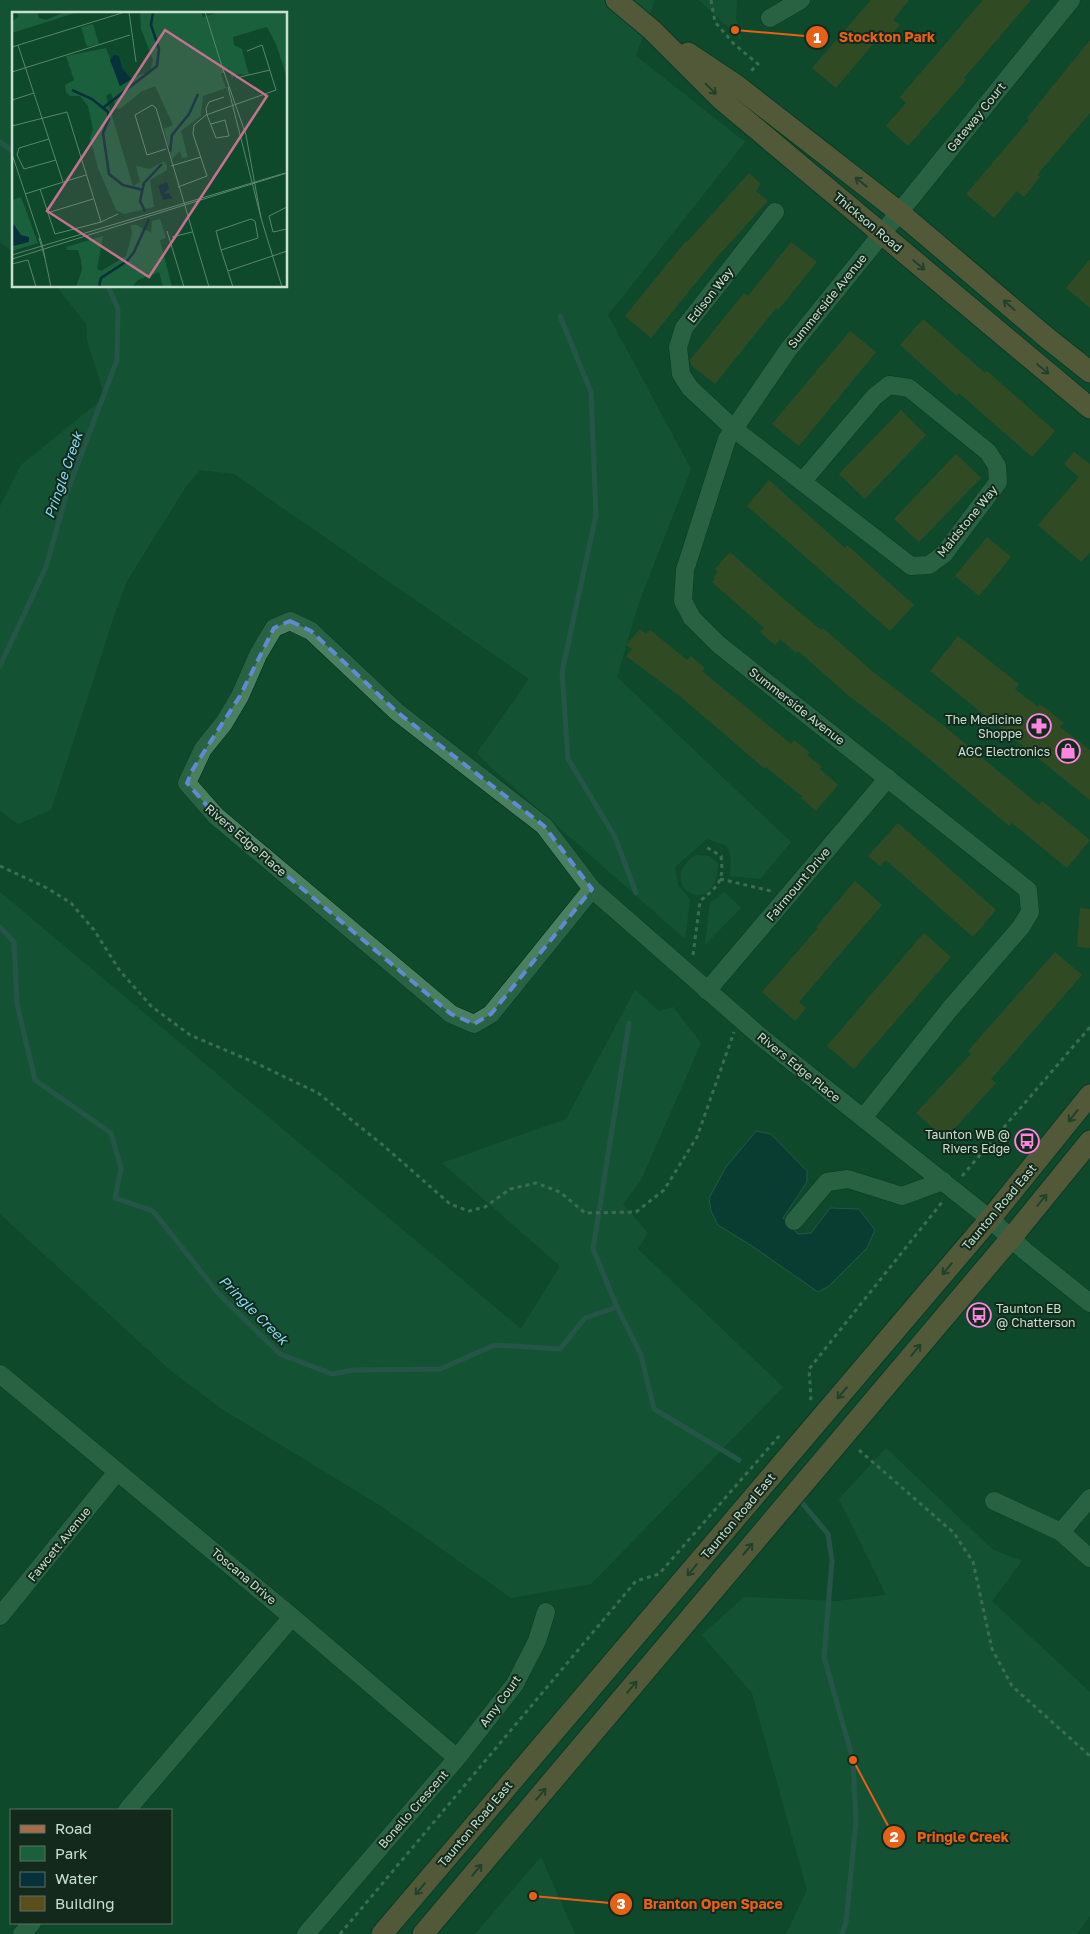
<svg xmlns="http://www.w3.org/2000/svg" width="1090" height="1934" font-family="'Golos Text',sans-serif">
<rect width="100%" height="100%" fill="#0f492c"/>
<g fill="#1a603c">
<polygon points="0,0 655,0 636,56 745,142 608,315 691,469 638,605 617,677 791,842 760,879 730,876 731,858 727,846 707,839 675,867 678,885 690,900 685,939 493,769 477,753 529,679 234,474 200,470 187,485 127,581 115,613 51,810 18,824 0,811 0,506 21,465 105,397 87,340 87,325 56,286 286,286 286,14 14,14 14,253 0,242"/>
<polygon points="699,0 737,0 736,19 742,41"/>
<path d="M696,855L709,856L718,864C715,924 652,883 696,855Z"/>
<polygon points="0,892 521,1329 560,1266 442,1163 566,1119 635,990 659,1011 673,1007 701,1043 641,1180 623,1204 648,1233 638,1249 783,1387 591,1584 511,1598 381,1506 222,1409 170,1370 0,1214"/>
<polygon points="724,892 741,908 705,945 710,903"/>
<polygon points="886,1448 992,1549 1022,1561 992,1601 1090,1692 1090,1916 1077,1934 786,1934 807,1890 752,1693 702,1635 744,1597 837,1601 886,1595 839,1499"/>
<polygon points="541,1857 575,1934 475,1934"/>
</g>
<polygon fill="#06303a" stroke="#406567" points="756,1131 771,1134 807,1171 807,1182 783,1218 798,1234 811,1233 830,1208 859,1209 875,1230 867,1248 828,1287 818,1292 752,1246 718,1225 711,1211 709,1198 726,1167"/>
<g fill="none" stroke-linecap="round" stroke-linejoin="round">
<g stroke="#406567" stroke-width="5">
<polyline points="0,142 14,152"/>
<polyline points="560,316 591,392 596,515 562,672 568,759 615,837 636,893"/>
<polyline points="0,666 46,567 67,492 117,360 118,309 108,286"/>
<polyline points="0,927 14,942 17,1004 35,1080 111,1133 121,1168 115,1198 153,1211 218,1293 280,1354 332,1374 353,1370 440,1369 495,1345 560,1349 585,1318 617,1307"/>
<polyline points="629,1023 593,1249 617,1307 641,1355 654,1409 739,1460"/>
<polyline points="803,1504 828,1534 832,1561 824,1657 853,1760 856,1822 846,1922 842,1934"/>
</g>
</g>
<g fill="#5a4e1b">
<polygon points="871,0 909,0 893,20 900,25 884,43 878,38 836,88 812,68"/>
<polygon points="983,0 1031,0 964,78 966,80 908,146 886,126 906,103 900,97"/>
<polygon points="1090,40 1090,113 1037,175 1040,177 1024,197 1017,191 994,218 966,194 1029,120 1027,118"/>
<polygon points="749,173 761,184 756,191 768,201 716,258 651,338 625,316 686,241 687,242"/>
<polygon points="791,242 817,262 778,310 776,308 715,384 691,365 690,360 744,293 748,296"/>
<polygon points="1090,259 1090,308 1066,288"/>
<polygon points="923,319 985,373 987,371 1055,431 1032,457 959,393 957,396 900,345"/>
<polygon points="850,331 876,352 799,446 772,424"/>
<polygon points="901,410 926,435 865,499 839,474"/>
<polygon points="1074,452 1090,464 1090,552 1081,562 1038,525 1079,477 1064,464"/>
<polygon points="956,454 981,478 919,542 894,519"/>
<polygon points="769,480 845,548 847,545 914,605 890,631 747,506"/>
<polygon points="987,537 1011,557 979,596 955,576"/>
<polygon points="730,552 786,601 821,630 823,628 872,671 944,726 1039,805 1042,801 1090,840 1067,868 1012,823 1009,826 920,751 848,695 798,651 796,653 780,639 775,645 760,632 764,628 712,582 715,579 713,577 718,572 715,569"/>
<polygon points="640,629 646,634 650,630 687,660 691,656 705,668 702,671 791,744 794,740 809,752 807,755 822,767 820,769 838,785 816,811 801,798 803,797 766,767 765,769 681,697 626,656 632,649 626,645"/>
<polygon points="958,636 1019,684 1015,689 1038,707 1040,704 1064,723 1060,727 1090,750 1090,800 930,671"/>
<polygon points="898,823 996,910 973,937 886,860 880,866 868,856"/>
<polygon points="855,881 882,905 799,1002 806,1008 795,1021 762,992 818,928 816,927"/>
<polygon points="1080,908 1090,909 1090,948 1077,947"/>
<polygon points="924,933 951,957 854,1069 827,1046"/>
<polygon points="1055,952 1082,975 991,1079 996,1083 945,1139 916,1113 971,1054 968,1051"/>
</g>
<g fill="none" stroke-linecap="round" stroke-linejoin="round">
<g stroke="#012c17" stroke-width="19">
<g id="minor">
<polyline points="770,18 801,0"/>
<polyline points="775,212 684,328 678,347 681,374 690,388 734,429 911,566 929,565 944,554 998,482 997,466 988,452 909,388 889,385 874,397 802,482"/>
<polyline points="592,889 491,1014 474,1024 451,1014 216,816 187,783 203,749 224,723 240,696 258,655 274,628 290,621 311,631 397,712 544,826 592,889 761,1037 990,1219 1025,1251 1090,1303"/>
<polyline points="707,991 888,778"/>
<polyline points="863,1118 949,1010 1021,927 1030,912 1028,890 718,644 692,618 683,601 685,570 727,439 788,350 1071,0"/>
<polyline points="794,1221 827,1182 848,1179 902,1196 943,1181"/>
<polyline points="0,1374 292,1617 457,1758"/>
<polyline points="994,1501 1061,1532 1090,1558"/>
<polyline points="1061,1532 1090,1498"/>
<polyline points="0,1616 117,1472"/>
<polyline points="127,1810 292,1617"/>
<polyline points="22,1934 32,1923"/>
<polyline points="306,1934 457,1758 515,1684 537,1641 546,1612"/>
</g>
</g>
<g stroke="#012c17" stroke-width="23">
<g id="major">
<polyline points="616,0 652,30 722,100 1090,408"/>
<polyline points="688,53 736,85 899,212 1046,337 1090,372"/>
<polyline points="382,1934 990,1219 1090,1095"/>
<polyline points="423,1934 1012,1237 1090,1141"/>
</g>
</g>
<g stroke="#6f9981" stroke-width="3" stroke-dasharray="4 4" stroke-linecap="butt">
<polyline points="711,0 715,22 734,44 758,64 749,73"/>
<polyline points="0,866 47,888 71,903 94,930 120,971 151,1006 190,1035 258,1064 318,1093 384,1146 450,1204 469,1211 485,1207 510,1189 536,1183 560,1192 585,1213 636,1212 664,1190 697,1137 734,1032"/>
<polyline points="720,879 771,891"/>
<path d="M693,955L700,901C719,885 724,882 721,856L706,847"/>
<polyline points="962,1176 1090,1027"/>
<polyline points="810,1400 811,1398 809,1369 943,1201"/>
<polyline points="859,1450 954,1533 973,1562 992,1649 1012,1686 1090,1756"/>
<polyline points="340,1934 636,1581 659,1574 780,1435"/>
</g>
<use href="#minor" stroke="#4a8060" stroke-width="18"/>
<use href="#major" stroke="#a56d4a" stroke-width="21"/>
</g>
<defs><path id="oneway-shaft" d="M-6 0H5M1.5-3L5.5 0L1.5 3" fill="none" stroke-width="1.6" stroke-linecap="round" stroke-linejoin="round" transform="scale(1.25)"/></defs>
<g stroke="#383a28">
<use href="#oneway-shaft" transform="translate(711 89) rotate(45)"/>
<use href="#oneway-shaft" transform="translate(861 182) rotate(-142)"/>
<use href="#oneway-shaft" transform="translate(919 265) rotate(40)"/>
<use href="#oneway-shaft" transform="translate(1009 305) rotate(-139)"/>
<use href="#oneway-shaft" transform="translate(1043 369) rotate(40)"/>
<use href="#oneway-shaft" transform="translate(1073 1116) rotate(128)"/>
<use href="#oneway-shaft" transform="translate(1042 1200) rotate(-51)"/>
<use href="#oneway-shaft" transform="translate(947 1269) rotate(130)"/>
<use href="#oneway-shaft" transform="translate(916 1350) rotate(-50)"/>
<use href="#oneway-shaft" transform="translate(842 1393) rotate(130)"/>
<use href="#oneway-shaft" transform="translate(748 1549) rotate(-50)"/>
<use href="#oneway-shaft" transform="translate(692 1570) rotate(130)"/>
<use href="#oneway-shaft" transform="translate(632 1687) rotate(-50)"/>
<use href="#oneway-shaft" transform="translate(541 1794) rotate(-50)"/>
<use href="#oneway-shaft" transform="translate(477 1870) rotate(-50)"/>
<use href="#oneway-shaft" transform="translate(420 1889) rotate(130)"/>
</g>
<path d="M0 0H1090V1934H0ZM290,621L311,631L397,712L544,826L592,889L491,1014L474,1024L451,1014L216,816L187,783L193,769L240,696L274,628Z" fill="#0f492c" fill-opacity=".55" fill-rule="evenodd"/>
<path fill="none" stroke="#6189d4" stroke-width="4" stroke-dasharray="10 6" stroke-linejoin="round" d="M290,621L311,631L397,712L544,826L592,889L491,1014L474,1024L451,1014L216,816L187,783L193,769L240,696L274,628Z"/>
<defs>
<g id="pharmacy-ring" transform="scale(1.25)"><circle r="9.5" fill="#13291c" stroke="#fd86e1" stroke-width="1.5"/><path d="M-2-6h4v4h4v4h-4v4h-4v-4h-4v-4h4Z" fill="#fd86e1"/></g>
<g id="shop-ring" transform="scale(1.25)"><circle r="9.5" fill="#13291c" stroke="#fd86e1" stroke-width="1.5"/><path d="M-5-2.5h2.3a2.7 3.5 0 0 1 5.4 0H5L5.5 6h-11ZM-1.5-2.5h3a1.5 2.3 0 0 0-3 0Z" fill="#fd86e1"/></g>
<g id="bus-ring" transform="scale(1.25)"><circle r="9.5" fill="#13291c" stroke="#fd86e1" stroke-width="1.5"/><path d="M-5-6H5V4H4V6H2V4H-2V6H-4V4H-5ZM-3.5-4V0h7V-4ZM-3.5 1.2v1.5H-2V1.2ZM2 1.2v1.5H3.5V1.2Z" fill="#fd86e1"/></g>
</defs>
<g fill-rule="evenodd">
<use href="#pharmacy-ring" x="1039" y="726"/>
<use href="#shop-ring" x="1068" y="751"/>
<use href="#bus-ring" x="1027" y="1141"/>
<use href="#bus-ring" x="979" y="1315"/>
</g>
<g text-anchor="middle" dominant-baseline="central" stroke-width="4" stroke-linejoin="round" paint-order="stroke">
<g font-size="12" fill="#c6e1cf" stroke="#13291c">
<text transform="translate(976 117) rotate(-51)">Gateway Court</text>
<text transform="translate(868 222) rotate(40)">Thickson Road</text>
<text transform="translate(710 295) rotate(-52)">Edison Way</text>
<text transform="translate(827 301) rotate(-51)">Summerside Avenue</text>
<text transform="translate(967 521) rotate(-51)">Maidstone Way</text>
<text transform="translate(797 706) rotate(38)">Summerside Avenue</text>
<text transform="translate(246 840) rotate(41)">Rivers Edge Place</text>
<text transform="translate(798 884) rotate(-50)">Fairmount Drive</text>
<text transform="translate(799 1067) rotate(39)">Rivers Edge Place</text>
<text transform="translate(999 1207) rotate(-50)">Taunton Road East</text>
<text transform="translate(738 1516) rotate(-50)">Taunton Road East</text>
<text transform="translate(59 1544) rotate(-51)">Fawcett Avenue</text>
<text transform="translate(244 1576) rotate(40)">Toscana Drive</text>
<text transform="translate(500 1701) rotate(-54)">Amy Court</text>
<text transform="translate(413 1809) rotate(-49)">Bonello Crescent</text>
<text transform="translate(475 1824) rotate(-50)">Taunton Road East</text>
</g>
<g font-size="12" fill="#c6e1cf" stroke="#13291c" text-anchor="end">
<text x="1022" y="719">The Medicine<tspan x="1022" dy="14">Shoppe</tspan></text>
<text x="1050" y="751">AGC Electronics</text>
<text x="1010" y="1134">Taunton WB @<tspan x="1010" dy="14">Rivers Edge</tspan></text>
<text x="996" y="1308" text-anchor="start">Taunton EB<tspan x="996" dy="14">@ Chatterson</tspan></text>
</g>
<g font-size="14" font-style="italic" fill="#86dcf3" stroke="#13291c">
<text transform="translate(63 475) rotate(-71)">Pringle Creek</text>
<text transform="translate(254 1310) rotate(45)">Pringle Creek</text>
</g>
</g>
<g transform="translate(12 12)">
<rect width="275" height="275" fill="#0f492c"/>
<path d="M4,0H25L27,6L34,8L53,0L63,1L0,21V10L7,4ZM128,0H189L191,5L208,0H275V66L264,32L255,15L221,25L222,33L230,37L237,63L222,62L220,67L217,56L209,62L214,76L191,84L189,104L169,119L176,145L170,146L168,139L160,147L152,117L161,113L143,74L129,80L108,97L104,96L99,81L94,84L121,174L128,170L124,154L138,157L152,149L155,153V158L138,168L142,195L112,202L104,198L86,156L78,126L81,117L76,94L68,84H58L54,80L53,73L62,68L54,44L94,36L108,74L127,63L138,61L141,48L129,17ZM81,12L87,32L75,35L69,15ZM9,185L26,231L0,239V188ZM148,207L154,226L148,228L160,275H151L147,260L126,268L120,275H64L70,258L69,248L66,238H55L54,235L91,224L85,257L89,259L114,244L120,222L119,213H125L139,221L140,209Z" fill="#1a603c"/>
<path d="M102,43L107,44L110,56L119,67L108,74L98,48ZM155,170L157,176L152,182L157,181L160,186L151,188L146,174ZM0,210L9,223L17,225V230L1,234Z" fill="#06303a"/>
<path fill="none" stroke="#06303a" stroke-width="2.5" d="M60,78L80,87L96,100L97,107L91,121L97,162L111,173L131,178M92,95L145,54L147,37L139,13L141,0M158,140L160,123L177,102L186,82M133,199L128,189L132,171L150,152M87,275L89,266L115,249L122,240L137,207"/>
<path fill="none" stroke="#58866d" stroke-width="1" d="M117,0L124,50M193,0L212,61M6,33L51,170M0,35L113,0M0,60L118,23M212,60L234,123L249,206L270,275M224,66L258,58M216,75L249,206M0,88L22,81M199,112L213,108L217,124L204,126L195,103L194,96L197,90L212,85M0,114L55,100L89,210M37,127L7,136L5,143L12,157L44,148M154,137L135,143L123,103L140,93L144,96L197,275M0,142L30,232L39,275M159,154L189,145M166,175L195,164L181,122L182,113L194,103L264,78L250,33L235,39M28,177L43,222L89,210L106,202M13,182L74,163M275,195L257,204L261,220L275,217M35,201L81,187M155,219L172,275M160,225L180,220M27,226L33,246M209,238L246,226L243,209L239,207L204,219L209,238L221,275M0,243L273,161M0,247L275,161M0,252L16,248L24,275M216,259L275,239"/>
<path fill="#c4728f" fill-opacity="0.15" stroke="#c4728f" stroke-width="2.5" d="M153,18L255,84L137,265L35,199Z"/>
<rect width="275" height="275" fill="none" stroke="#c6e1cf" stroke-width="2.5"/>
</g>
<path fill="none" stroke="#e66016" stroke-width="2" d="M735 30L817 37M853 1760L894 1837M533 1896L621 1904"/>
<g fill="#e66016" stroke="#13291c" stroke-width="2">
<circle cx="735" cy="30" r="5"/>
<circle cx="853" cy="1760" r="5"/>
<circle cx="533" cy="1896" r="5"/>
<circle cx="817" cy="37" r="12"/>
<circle cx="894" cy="1837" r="12"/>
<circle cx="621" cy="1904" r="12"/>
</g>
<g font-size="15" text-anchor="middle" font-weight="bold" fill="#fff">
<text x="817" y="43">1</text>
<text x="894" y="1842">2</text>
<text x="621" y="1909">3</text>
</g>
<g font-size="14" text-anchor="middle" font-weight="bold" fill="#e66016" stroke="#13291c" stroke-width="4" stroke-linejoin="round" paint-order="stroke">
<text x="887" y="42">Stockton Park</text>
<text x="963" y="1842">Pringle Creek</text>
<text x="713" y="1909">Branton Open Space</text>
</g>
<rect x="10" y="1809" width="162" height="115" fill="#13291c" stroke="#5b7364"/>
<rect x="20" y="1825" width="25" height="8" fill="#a56d4a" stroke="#5b7364"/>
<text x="55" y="1834" font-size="15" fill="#c6e1cf">Road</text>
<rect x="20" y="1846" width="25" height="15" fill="#1a603c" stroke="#5b7364"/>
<text x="55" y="1859" font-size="15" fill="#c6e1cf">Park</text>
<rect x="20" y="1872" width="25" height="15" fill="#06303a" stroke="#5b7364"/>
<text x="55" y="1884" font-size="15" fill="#c6e1cf">Water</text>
<rect x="20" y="1896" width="25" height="15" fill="#5a4e1b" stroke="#5b7364"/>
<text x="55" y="1909" font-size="15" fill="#c6e1cf">Building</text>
</svg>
